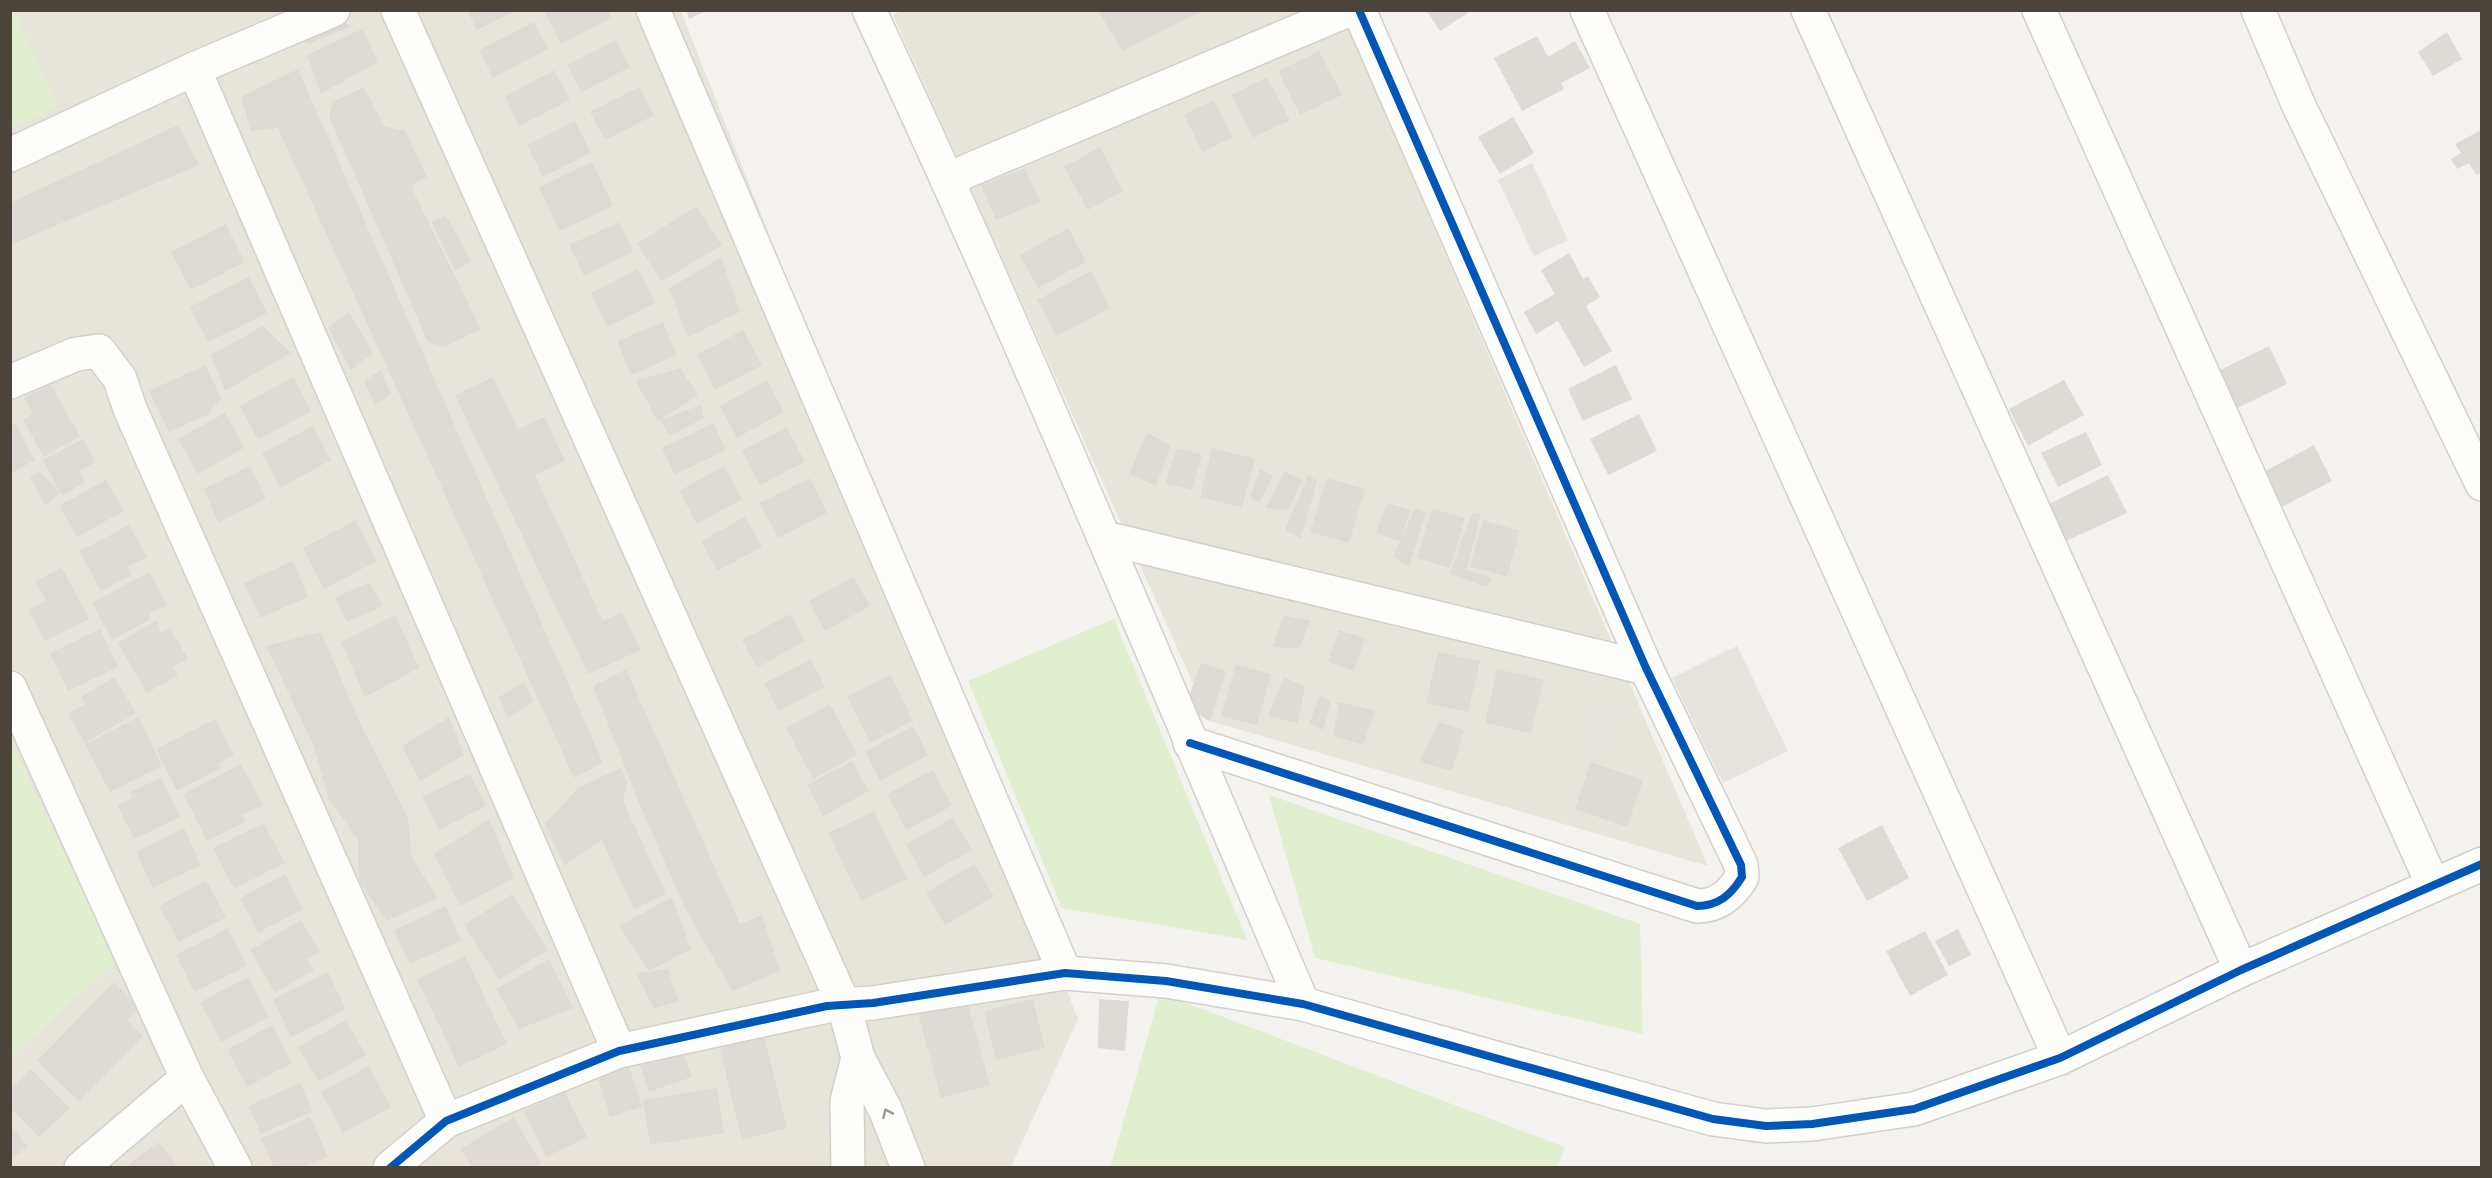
<svg xmlns="http://www.w3.org/2000/svg" width="2492" height="1178" font-family="Karla,sans-serif">
<rect width="100%" height="100%" fill="#f4f2ee"/>
<g fill="#e7e4dc">
<polygon points="903,10 1341,11 1708,866 1210,721 893,15"/>
<polygon points="10,11 681,11 1078,1019 1011,1167 11,1167"/>
</g>
<g fill="#e6e2de">
<polygon points="1532,163 1568,240 1534,256 1498,180"/>
<polygon points="1737,646 1788,751 1723,783 1672,678"/>
<polygon points="1595,697 1623,707 1610,742 1581,740"/>
</g>
<g fill="#e1eecf">
<polygon points="10,11 14,11 58,107 11,128"/>
<polygon points="1114,619 1247,940 1062,908 968,681"/>
<polygon points="10,741 117,961 11,1057 10,1057"/>
<polygon points="1269,795 1640,924 1643,1034 1315,958"/>
<polygon points="1160,993 1565,1147 1557,1168 1110,1168"/>
</g>
<g fill="#dedbd6">
<polygon points="467,10 517,10 477,30"/>
<polygon points="544,10 607,10 612,18 561,44"/>
<polygon points="686,10 708,10 689,19"/>
<polygon points="1098,10 1204,10 1122,51"/>
<polygon points="1426,10 1466,10 1468,13 1440,31"/>
<polygon points="343,18 350,27 308,44 299,39"/>
<polygon points="534,22 548,49 493,78 479,50"/>
<polygon points="362,29 378,62 321,94 307,55"/>
<polygon points="2447,32 2462,59 2433,76 2418,52"/>
<polygon points="1537,36 1548,57 1575,41 1590,68 1561,83 1564,89 1522,111 1494,58"/>
<polygon points="616,40 630,67 581,92 567,65"/>
<polygon points="1319,51 1342,95 1300,115 1278,71"/>
<polygon points="298,69 603,763 574,778 278,128 251,131 241,97"/>
<polygon points="554,70 570,100 519,126 505,96"/>
<polygon points="1267,77 1290,120 1253,138 1232,95"/>
<polygon points="364,87 384,126 405,131 427,177 411,186 481,329 444,347 428,342 329,116 333,102"/>
<polygon points="639,87 654,115 605,140 590,112"/>
<polygon points="1213,100 1233,137 1202,152 1184,115"/>
<polygon points="1513,117 1534,153 1500,174 1478,137"/>
<polygon points="575,121 591,153 543,177 527,145"/>
<polygon points="178,125 199,165 10,245 10,203"/>
<polygon points="2481,130 2481,172 2476,175 2469,163 2457,169 2451,159 2461,153 2455,144"/>
<polygon points="1100,147 1123,191 1088,210 1064,167"/>
<polygon points="592,162 613,206 560,231 539,187"/>
<polygon points="1025,168 1040,202 996,220 981,185"/>
<polygon points="696,206 722,245 662,281 637,244"/>
<polygon points="446,215 471,262 455,270 431,222"/>
<polygon points="619,222 633,252 584,276 569,245"/>
<polygon points="226,224 245,262 191,290 171,252"/>
<polygon points="1068,228 1086,262 1038,288 1020,255"/>
<polygon points="1569,253 1583,279 1588,276 1600,297 1586,306 1612,351 1584,367 1558,321 1536,334 1524,312 1555,294 1541,270"/>
<polygon points="721,257 740,312 688,337 669,289"/>
<polygon points="638,269 655,303 607,327 591,293"/>
<polygon points="1091,271 1110,308 1057,336 1037,300"/>
<polygon points="249,277 267,313 208,342 190,307"/>
<polygon points="349,312 373,353 351,370 328,328"/>
<polygon points="663,322 677,355 631,375 617,341"/>
<polygon points="263,326 291,353 225,391 211,355"/>
<polygon points="743,330 762,365 715,390 697,355"/>
<polygon points="2269,346 2287,384 2231,411 2212,374"/>
<polygon points="205,365 221,398 207,415 169,432 149,391"/>
<polygon points="1616,365 1632,399 1583,421 1568,389"/>
<polygon points="680,368 698,395 660,420 701,405 704,418 669,436 660,420 658,422 636,381"/>
<polygon points="381,370 391,394 375,405 364,381"/>
<polygon points="293,377 311,411 258,440 240,406"/>
<polygon points="493,377 518,429 544,417 565,461 535,475 603,621 622,612 641,650 588,674 455,395"/>
<polygon points="767,380 784,412 737,438 720,406"/>
<polygon points="2064,380 2084,415 2028,446 2009,409"/>
<polygon points="50,384 80,436 44,457 23,420 33,414 24,398"/>
<polygon points="225,413 244,448 198,474 178,439"/>
<polygon points="1639,414 1657,451 1608,475 1590,439"/>
<polygon points="713,423 726,450 675,475 662,448"/>
<polygon points="15,424 35,460 10,474 10,427"/>
<polygon points="313,426 331,460 280,488 262,453"/>
<polygon points="787,427 805,462 760,485 742,451"/>
<polygon points="2086,432 2102,465 2058,487 2041,453"/>
<polygon points="1147,433 1171,445 1156,486 1129,474"/>
<polygon points="83,439 96,462 79,471 85,482 62,496 43,460"/>
<polygon points="2314,445 2332,481 2276,510 2258,475"/>
<polygon points="1177,448 1202,455 1192,490 1165,483"/>
<polygon points="1212,448 1255,459 1242,507 1200,497"/>
<polygon points="250,466 266,498 218,523 204,489"/>
<polygon points="724,466 742,499 697,524 679,491"/>
<polygon points="1260,468 1273,476 1259,503 1250,497"/>
<polygon points="39,471 60,493 45,505 30,478"/>
<polygon points="1284,471 1302,480 1288,510 1266,508"/>
<polygon points="1308,475 1317,481 1301,538 1285,530"/>
<polygon points="2108,475 2127,513 2064,542 2047,505"/>
<polygon points="810,478 827,513 778,538 760,503"/>
<polygon points="1327,478 1365,489 1349,543 1310,532"/>
<polygon points="106,480 124,511 77,537 59,506"/>
<polygon points="1387,503 1411,510 1400,541 1376,533"/>
<polygon points="1415,508 1426,513 1409,566 1393,557"/>
<polygon points="1432,509 1465,518 1450,568 1417,558"/>
<polygon points="1472,513 1481,514 1466,570 1491,578 1487,587 1450,574"/>
<polygon points="745,517 762,547 717,571 701,541"/>
<polygon points="356,520 377,561 324,589 303,548"/>
<polygon points="1483,520 1520,531 1507,577 1470,566"/>
<polygon points="129,525 147,557 128,567 131,575 101,591 80,551"/>
<polygon points="293,561 308,597 260,618 244,583"/>
<polygon points="62,568 89,619 45,641 28,610 46,600 35,581"/>
<polygon points="149,572 167,605 149,614 151,619 112,640 92,603"/>
<polygon points="853,577 870,606 825,631 809,601"/>
<polygon points="369,582 383,606 347,622 335,598"/>
<polygon points="790,614 805,641 757,668 742,640"/>
<polygon points="395,615 419,668 365,697 341,642"/>
<polygon points="1284,615 1310,621 1299,649 1272,647"/>
<polygon points="157,620 161,633 170,628 188,659 173,667 178,675 147,693 118,643"/>
<polygon points="100,629 118,667 68,691 50,653"/>
<polygon points="1339,630 1365,638 1354,671 1328,662"/>
<polygon points="321,632 360,723 408,818 412,858 438,898 387,921 359,881 358,840 329,799 313,744 266,646"/>
<polygon points="1438,652 1480,661 1468,712 1426,703"/>
<polygon points="811,659 825,687 779,711 764,684"/>
<polygon points="1201,663 1226,671 1210,721 1185,707"/>
<polygon points="1236,665 1271,674 1257,725 1221,716"/>
<polygon points="626,669 740,924 762,915 780,971 732,991 685,908 639,803 593,686"/>
<polygon points="1497,669 1544,680 1531,733 1485,723"/>
<polygon points="891,675 913,721 870,743 847,696"/>
<polygon points="114,677 136,713 85,743 68,714 85,704 81,697"/>
<polygon points="1284,677 1305,686 1298,723 1268,716"/>
<polygon points="524,682 533,701 508,718 499,697"/>
<polygon points="1321,694 1331,702 1323,730 1309,724"/>
<polygon points="1339,702 1375,711 1363,745 1333,736"/>
<polygon points="830,704 857,755 813,779 786,728"/>
<polygon points="138,717 162,766 110,792 85,744"/>
<polygon points="449,717 464,755 420,781 402,746"/>
<polygon points="215,719 234,755 219,763 221,768 177,791 156,749"/>
<polygon points="1439,722 1464,730 1452,771 1420,762"/>
<polygon points="913,726 928,755 880,781 865,751"/>
<polygon points="852,761 869,791 823,816 807,785"/>
<polygon points="1591,762 1643,780 1627,827 1575,809"/>
<polygon points="241,764 263,805 242,815 245,822 207,841 183,794"/>
<polygon points="621,768 627,782 623,801 666,894 634,909 602,840 564,865 545,824 579,787"/>
<polygon points="933,770 952,806 906,830 887,794"/>
<polygon points="470,774 486,806 439,830 422,797"/>
<polygon points="161,778 180,817 134,839 117,805 133,798 130,792"/>
<polygon points="874,811 907,879 861,901 828,833"/>
<polygon points="953,818 972,850 924,877 906,844"/>
<polygon points="489,819 514,878 460,906 434,854"/>
<polygon points="264,823 285,863 234,889 213,848"/>
<polygon points="1882,825 1909,878 1867,901 1838,848"/>
<polygon points="184,828 201,865 153,888 136,852"/>
<polygon points="974,864 994,896 945,925 926,893"/>
<polygon points="285,874 303,909 258,933 240,898"/>
<polygon points="206,880 226,917 179,942 159,906"/>
<polygon points="512,894 548,950 499,980 464,925"/>
<polygon points="672,897 691,949 649,971 619,926"/>
<polygon points="446,906 461,941 410,964 394,930"/>
<polygon points="301,920 320,952 308,959 314,970 275,993 250,950"/>
<polygon points="228,928 247,966 194,992 176,955"/>
<polygon points="1958,929 1971,955 1949,966 1935,941"/>
<polygon points="1925,931 1948,975 1910,996 1886,951"/>
<polygon points="465,956 507,1044 459,1067 417,979"/>
<polygon points="549,959 573,1008 519,1029 496,989"/>
<polygon points="668,969 678,1001 654,1009 636,973"/>
<polygon points="328,972 346,1009 291,1037 273,999"/>
<polygon points="249,977 269,1017 221,1042 200,1002"/>
<polygon points="114,982 140,1007 127,1020 143,1036 79,1101 37,1061"/>
<polygon points="966,997 990,1085 941,1098 917,1010"/>
<polygon points="1033,999 1045,1048 996,1060 984,1011"/>
<polygon points="1099,999 1129,1001 1125,1051 1098,1048"/>
<polygon points="346,1020 366,1055 319,1082 298,1047"/>
<polygon points="272,1025 292,1063 247,1087 227,1050"/>
<polygon points="764,1035 787,1128 742,1140 719,1046"/>
<polygon points="680,1044 692,1077 649,1092 638,1058"/>
<polygon points="626,1058 642,1107 610,1117 595,1068"/>
<polygon points="369,1066 391,1107 343,1133 321,1092"/>
<polygon points="31,1069 70,1108 39,1137 10,1107 10,1089"/>
<polygon points="300,1083 313,1111 261,1134 248,1106"/>
<polygon points="717,1088 724,1133 650,1145 643,1100"/>
<polygon points="564,1091 587,1137 546,1157 523,1111"/>
<polygon points="310,1117 328,1157 304,1167 274,1167 261,1139"/>
<polygon points="514,1117 541,1164 535,1167 472,1167 460,1149"/>
<polygon points="10,1125 28,1146 10,1161"/>
<polygon points="158,1142 179,1167 130,1167 128,1165"/>
</g>
<g fill="none" stroke-linecap="round" stroke-linejoin="round">
<g stroke="#d2d0cb" stroke-width="36">
<g id="minor">
<polyline points="398,10 844,1005 858,1058 885,1109 908,1168"/>
<polyline points="653,10 1065,973"/>
<path d="M869,10C1023,338 1160,672 1303,1004"/>
<polyline points="1587,10 2060,1058"/>
<polyline points="1808,10 2241,970"/>
<polyline points="2039,10 2433,885"/>
<polyline points="2258,10 2299,106 2482,484"/>
<polyline points="194,69 619,1051"/>
<polyline points="10,155 194,69 333,10"/>
<polyline points="948,179 1348,10"/>
<polyline points="10,382 76,354 99,351 120,379 130,409 446,1121"/>
<polyline points="1105,538 1646,668"/>
<polyline points="10,688 187,1078 235,1168"/>
<path d="M1190,743L1697,906C1718,906 1731,895 1742,877L1741,865L1646,668L1359,10"/>
<polyline points="81,1168 187,1078"/>
<polyline points="390,1168 446,1121 619,1051 827,1006 873,1003 1065,973 1166,981 1303,1004 1713,1119 1766,1126 1812,1124 1914,1109 2060,1058 2241,970 2482,864"/>
<polyline points="848,1168 847,1101 858,1058"/>
</g>
</g>
<use href="#minor" stroke="#fdfdfc" stroke-width="33"/>
<g stroke="#fff" stroke-width="11">
<g id="cycleway">
<path d="M1190,743L1697,906C1718,906 1731,895 1742,877L1741,865L1646,668L1359,10"/>
<polyline points="390,1168 446,1121 619,1051 827,1006 873,1003 1065,973 1166,981 1303,1004 1713,1119 1766,1126 1812,1124 1914,1109 2060,1058 2241,970 2482,864"/>
</g>
</g>
<use href="#cycleway" stroke="#0057b8" stroke-width="8"/>
</g>
<defs><path id="oneway-chevron" d="M-2-3.5L2.5 0L-2 3.5" fill="none" stroke-width="1.6" stroke-linecap="round" stroke-linejoin="round" transform="scale(1.5)"/></defs>
<use stroke="#9b9791" href="#oneway-chevron" transform="translate(887 1113) rotate(-114)"/>
<rect width="2492" height="1178" fill="none" stroke="#4b4439" stroke-width="24"/>
</svg>
